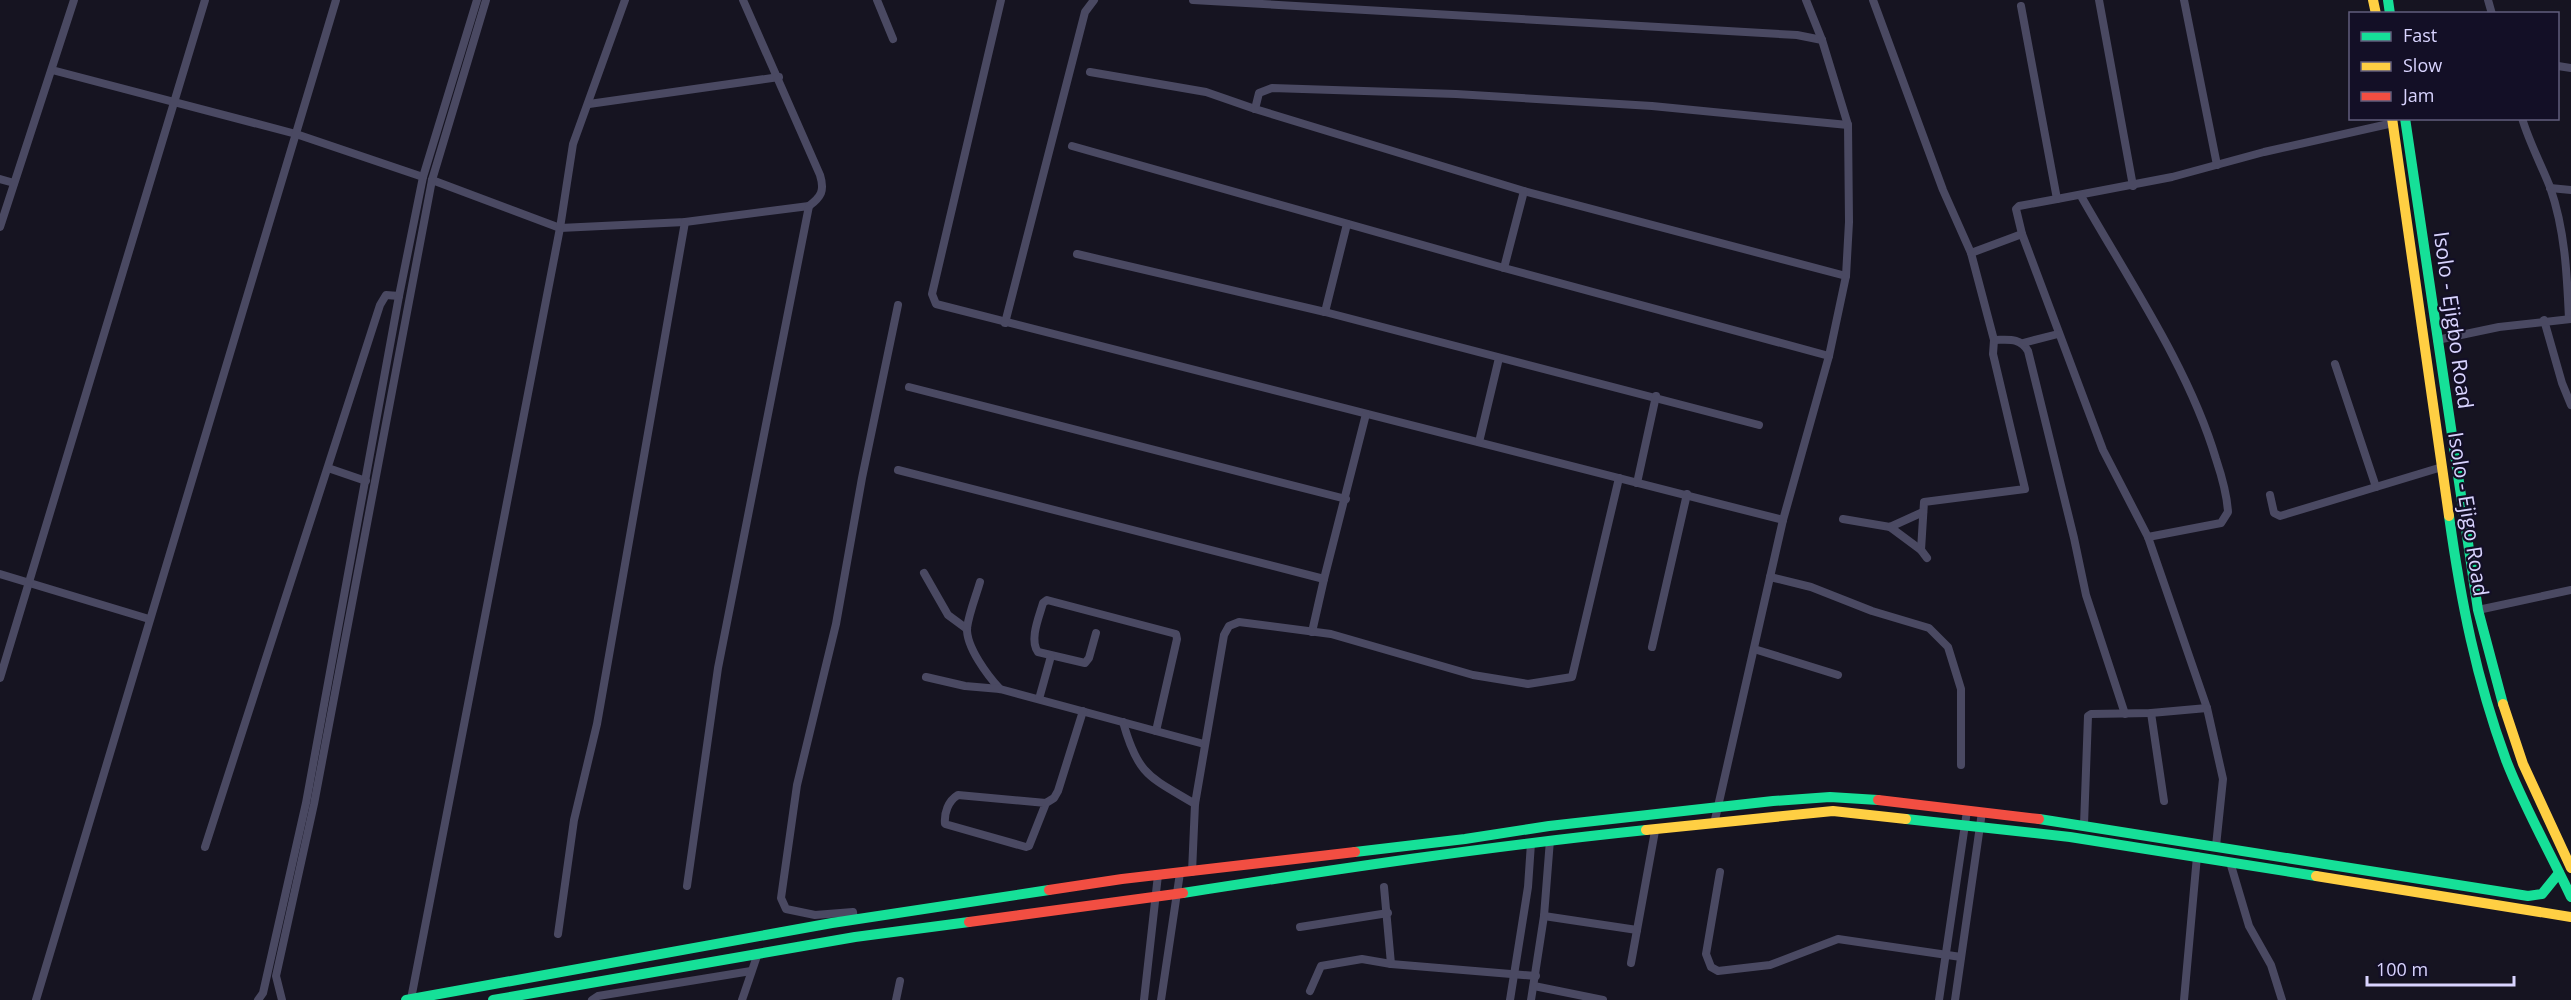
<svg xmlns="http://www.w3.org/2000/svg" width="2571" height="1000" font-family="'Open Sans',sans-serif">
<rect width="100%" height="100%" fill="#161421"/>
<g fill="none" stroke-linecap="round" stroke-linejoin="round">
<g stroke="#4a4962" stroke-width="8">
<polyline points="877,0 893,39"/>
<polyline points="1001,0 932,294 936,304 1783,520"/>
<polyline points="1193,0 1797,35 1822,40"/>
<polyline points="1873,0 1943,190 1971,253 1994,340 1993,354 2025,489 1924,502 1921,550 1927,558"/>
<polyline points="2099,0 2133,186"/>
<polyline points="2184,0 2217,165"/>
<polyline points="2488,0 2492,14"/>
<polyline points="2021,6 2057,199 2172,177 2264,152 2393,123"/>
<polyline points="2558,66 2571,68"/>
<polyline points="52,70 296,134 423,177"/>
<polyline points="1090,72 1206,92 1255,109 1524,191 1846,276"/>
<polyline points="589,104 779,77"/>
<polyline points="1255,109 1259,93 1272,88 1456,94 1652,106 1848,125"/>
<path d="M2522,118C2529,142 2541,164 2550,187C2565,230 2567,274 2569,319"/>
<polyline points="1072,146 1504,268 1829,356"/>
<polyline points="0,179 14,183"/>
<polyline points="432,180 560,228 685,222 809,206"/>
<polyline points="2550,188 2571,190"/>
<path d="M2081,196C2128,279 2189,368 2216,459C2222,477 2227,494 2228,512L2221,523L2148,537"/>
<polyline points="0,227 74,0"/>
<polyline points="2022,234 2103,450 2148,537 2207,708 2223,779 2216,846"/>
<polyline points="1971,253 2022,234 2016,209 2019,206 2057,199"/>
<polyline points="1077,254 1325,312 1759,425"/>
<polyline points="1504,268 1524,191"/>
<polyline points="1325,312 1347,224"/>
<polyline points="2544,320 2562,383 2571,405"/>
<polyline points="1005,323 1085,12 1094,0"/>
<path d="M1994,340C2008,340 2020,337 2028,351L2074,538L2086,595L2125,714"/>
<polyline points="2437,340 2499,327 2571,319"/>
<polyline points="2023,343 2058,334"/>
<polyline points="2335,364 2376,487"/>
<polyline points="909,387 1346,499"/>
<polyline points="1479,442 1499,358"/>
<polyline points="328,468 366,481"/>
<polyline points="898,470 1324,579"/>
<polyline points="1637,483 1656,396"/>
<polyline points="2270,495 2274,513 2280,516 2442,467"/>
<polyline points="1843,519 1890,527 1923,512"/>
<polyline points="1890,527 1921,550"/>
<polyline points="924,573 948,615 967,629"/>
<polyline points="0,574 149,619"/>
<polyline points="1770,577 1811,587 1872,611 1929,628 1948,647 1961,689 1961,765"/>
<path d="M980,582C976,596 969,613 967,628C966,647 988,676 1000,689"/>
<polyline points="2478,610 2571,590"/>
<polyline points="1312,632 1324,579 1366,414"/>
<path d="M1096,633L1089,658L1085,663L1038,652C1029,640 1039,617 1043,603L1047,600L1176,634L1177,639L1156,731"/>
<polyline points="1652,647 1687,494"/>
<polyline points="1754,649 1838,675"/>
<polyline points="926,677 965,686 1000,689 1204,744"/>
<polyline points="0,678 205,0"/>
<polyline points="1039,699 1051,656"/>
<polyline points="2151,713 2164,801"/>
<path d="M1123,722C1138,776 1150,777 1195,804"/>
<path d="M1046,803L958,795C948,801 944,813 945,824L1026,847L1029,846L1046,803L1054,798L1058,791L1083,711"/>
<polyline points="1714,824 1783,520 1829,356 1846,276 1849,222 1848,125 1822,40 1806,0"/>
<polyline points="2084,825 2088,716 2091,714 2151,713 2207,708"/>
<polyline points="205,847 380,305 386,295 399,296"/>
<polyline points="2230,862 2249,926 2271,965 2282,1000"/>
<polyline points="1192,872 1195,804 1224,635 1229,626 1239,622 1331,634 1473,675 1528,684 1572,677 1619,478"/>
<polyline points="1720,872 1706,954 1711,967 1718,971 1770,965 1838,939 1961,957"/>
<path d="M687,886L718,668L809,206C821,197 825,191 820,175L743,0"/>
<polyline points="1384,887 1391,964"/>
<polyline points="1544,916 1637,930"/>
<polyline points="854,920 853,912 815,915 786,909 781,898 797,785 836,624 862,478 898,305"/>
<polyline points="1300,927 1388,913"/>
<polyline points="558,934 574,820 597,724 685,222"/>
<polyline points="1631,963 1655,831"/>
<polyline points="1534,986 1603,1000"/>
<polyline points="1310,991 1321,966 1362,959 1391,964 1536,976"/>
<polyline points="411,999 560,228 573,144 625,0"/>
<polyline points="36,1000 336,0"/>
<polyline points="258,1000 263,993 306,803 399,296 423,177 477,0"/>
<polyline points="282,1000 276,976 314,804 432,180 486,0"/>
<polyline points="592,1000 598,996 751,971"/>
<polyline points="742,1000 758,953"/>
<polyline points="896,1000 900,981"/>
<polyline points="1144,1000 1158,875"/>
<polyline points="1161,1000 1180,873"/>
<polyline points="1510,1000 1528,887 1531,843"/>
<polyline points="1531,1000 1544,916 1550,840"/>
<polyline points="1939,1000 1967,811"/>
<polyline points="1955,1000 1982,812"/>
<polyline points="2184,1000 2197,856"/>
</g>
<g stroke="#16e098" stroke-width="10">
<polyline points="2388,0 2390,14"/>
<polyline points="2405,118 2478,610 2503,704"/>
<path d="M2449,516C2461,602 2476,678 2506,760C2524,807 2550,852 2571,897"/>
<polyline points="1906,819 2070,837 2316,876"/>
<polyline points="2039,819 2528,896 2542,894 2559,873"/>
<polyline points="1355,852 1465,839 1549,826 1773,801 1830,797 1878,800"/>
<path d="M1183,893C1337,869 1491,846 1646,830"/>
<polyline points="406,1000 832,923 1049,890"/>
<polyline points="493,1000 855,937 969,922"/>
</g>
<g stroke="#ffcf43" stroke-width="10">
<polyline points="2373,0 2376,14"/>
<polyline points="2392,118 2449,516"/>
<polyline points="2503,704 2523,764 2571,868"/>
<polyline points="1646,830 1833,811 1906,819"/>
<polyline points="2316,876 2571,917"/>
</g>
<g stroke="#f24e42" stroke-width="10">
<polyline points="1878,800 2039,819"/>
<polyline points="1049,890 1122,879 1355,852"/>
<polyline points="969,922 1183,893"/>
</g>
</g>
<g text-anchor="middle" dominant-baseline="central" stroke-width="4.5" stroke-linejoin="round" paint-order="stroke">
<g font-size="21" fill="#d9d4ff" stroke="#130f26">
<text transform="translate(2454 320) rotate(82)">Isolo - Ejigbo Road</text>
<text transform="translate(2469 514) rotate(81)">Isolo - Ejigo Road</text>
</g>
</g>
<rect x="2349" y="12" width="210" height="108" fill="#130f26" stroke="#625e7d" stroke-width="1.5"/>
<rect x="2361" y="32" width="30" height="9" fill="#16e098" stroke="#625e7d" stroke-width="1.5"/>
<text x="2403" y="42" font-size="18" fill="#d9d4ff">Fast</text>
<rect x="2361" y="62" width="30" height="9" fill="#ffcf43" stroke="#625e7d" stroke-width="1.5"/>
<text x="2403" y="72" font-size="18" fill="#d9d4ff">Slow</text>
<rect x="2361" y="92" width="30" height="9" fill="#f24e42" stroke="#625e7d" stroke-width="1.5"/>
<text x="2403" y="102" font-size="18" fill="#d9d4ff">Jam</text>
<path d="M2367 976v9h147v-9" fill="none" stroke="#d9d4ff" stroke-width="3"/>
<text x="2376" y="976" font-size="18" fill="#d9d4ff" stroke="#130f26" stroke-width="4.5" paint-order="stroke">100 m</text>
</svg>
